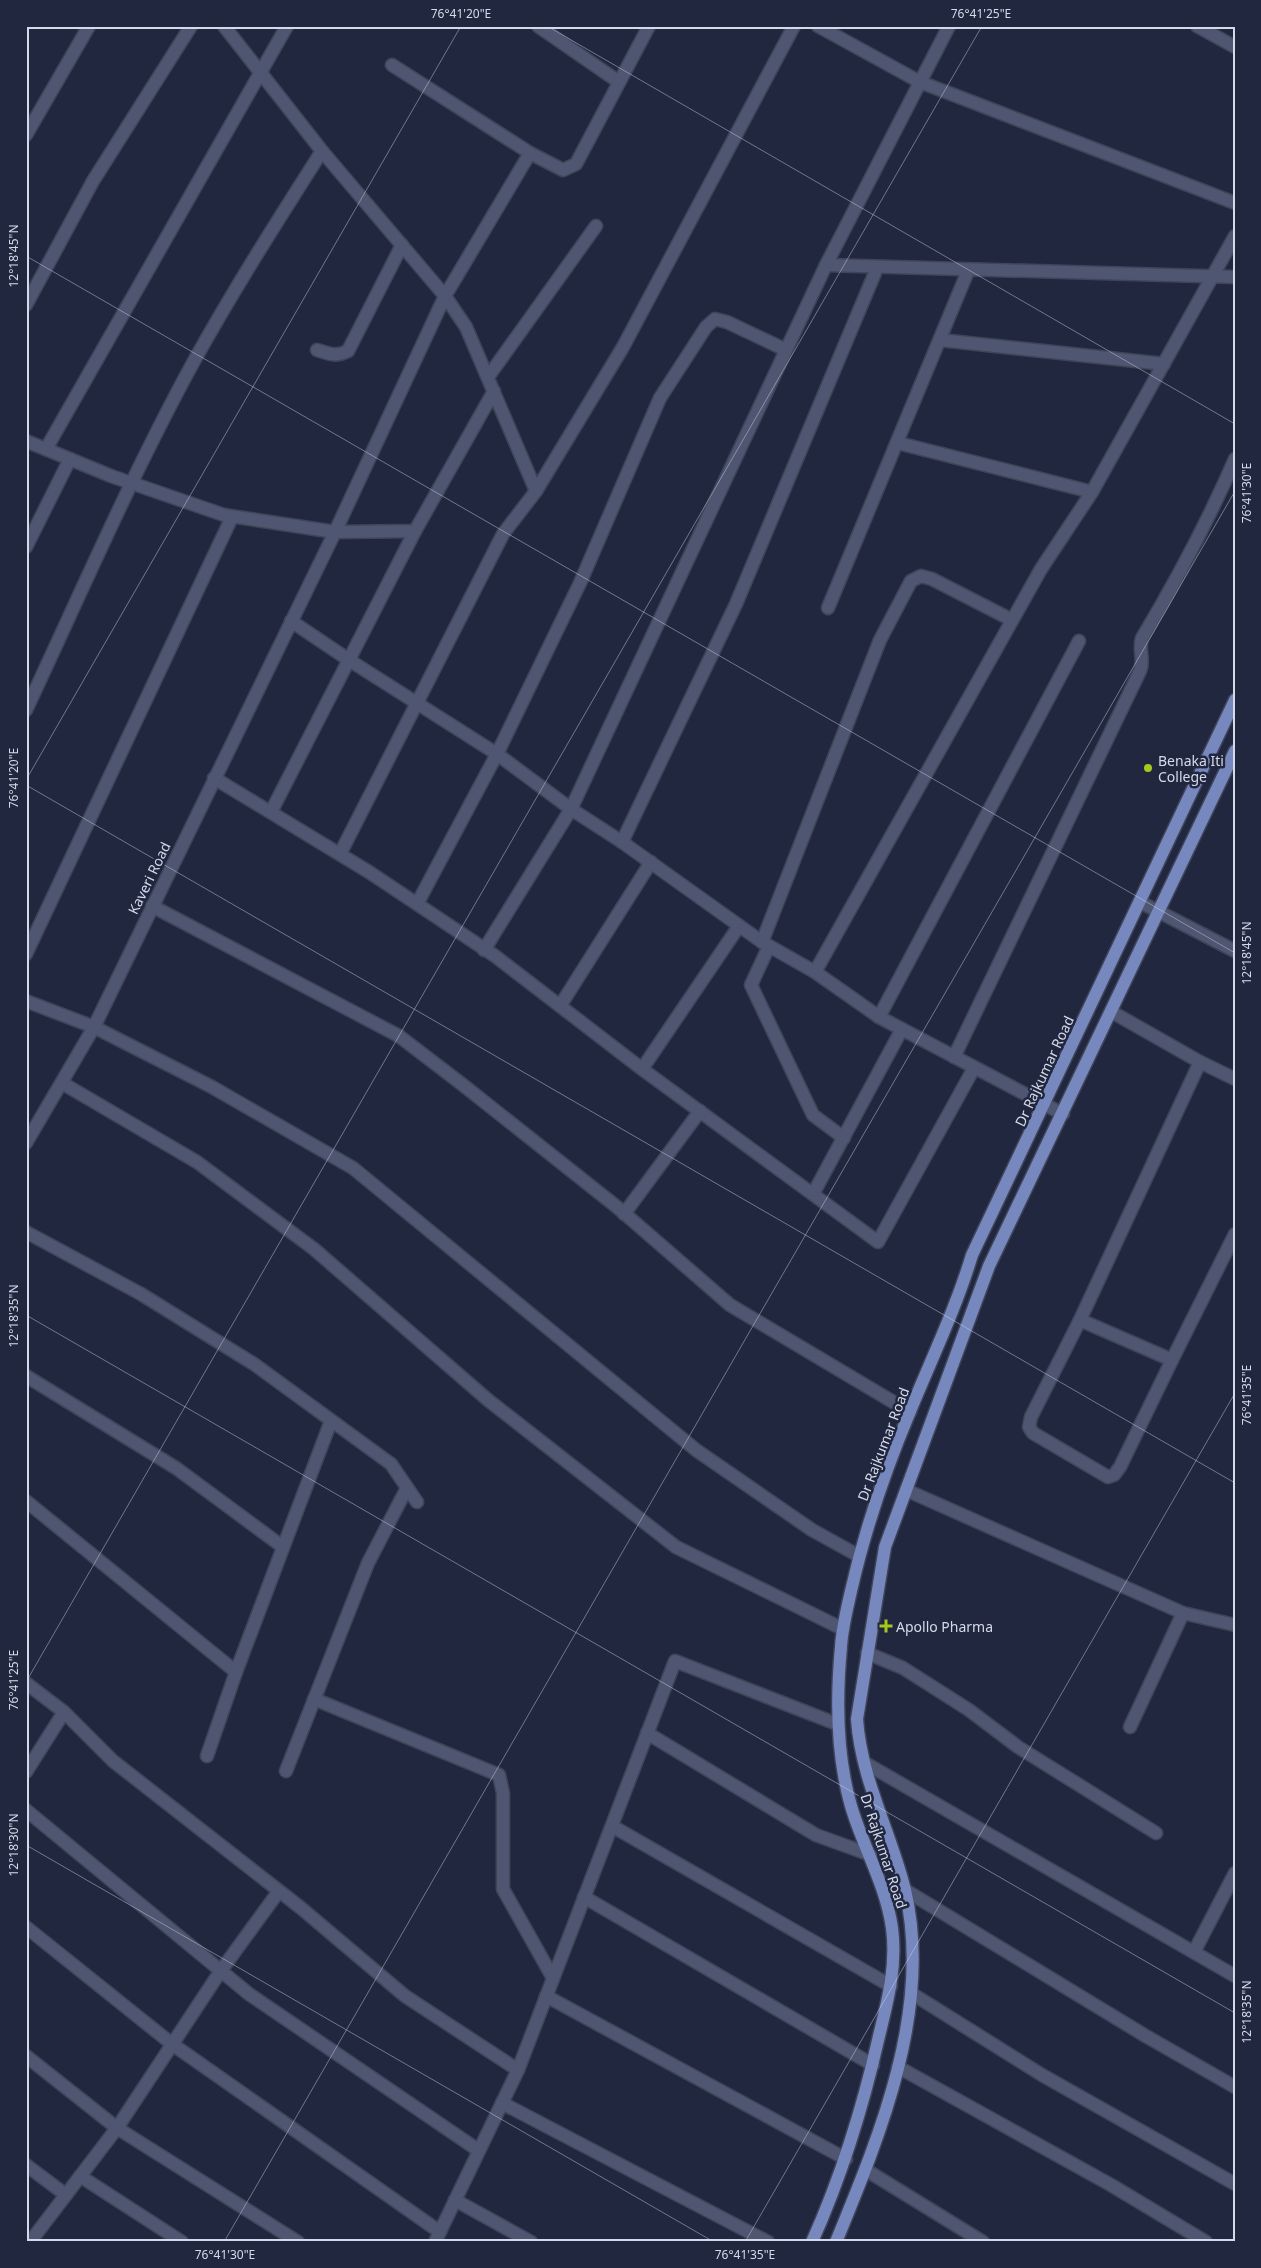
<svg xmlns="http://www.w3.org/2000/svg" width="1261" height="2268" font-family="'Noto Sans',sans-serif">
<rect width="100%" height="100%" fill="#20273f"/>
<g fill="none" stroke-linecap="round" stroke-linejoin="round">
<g stroke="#3f4458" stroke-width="15">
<g id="minor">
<polyline points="224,26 322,151 445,296 466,327 536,491"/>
<polyline points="538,26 619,82"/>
<polyline points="818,26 920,82 1235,203"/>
<polyline points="1197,26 1235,47"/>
<polyline points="392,65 530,153 563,170 576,164 649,26"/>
<polyline points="26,135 89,26"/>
<polyline points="826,265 1235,277"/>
<polyline points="26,305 93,181 191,26"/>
<polyline points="940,340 1164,364"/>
<path d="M317,350C329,354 336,357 348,351L402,245"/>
<polyline points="488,377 596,226"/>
<polyline points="26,441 111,476 224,515 335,532 415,531 494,391"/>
<polyline points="898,443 1092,492"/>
<polyline points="46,449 287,26"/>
<polyline points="26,547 70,459"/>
<polyline points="828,608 968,271"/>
<polyline points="291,621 349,660 497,754 571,809 622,842 762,942 815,972 879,1017 1063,1114"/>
<path d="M26,710C81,593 132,474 194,361C234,289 278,220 322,151"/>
<polyline points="214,778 369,872 495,956 642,1069 878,1242 974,1068"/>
<polyline points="271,812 415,531"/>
<polyline points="622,842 736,604 877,268"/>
<polyline points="340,854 503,534 536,491 623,347 794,26"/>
<polyline points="1140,902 1235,951"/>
<polyline points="417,904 497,754 580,583 660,398 706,327 715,319 727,322 786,350"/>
<polyline points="152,906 399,1036 463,1085 617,1207 730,1305 910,1412"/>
<polyline points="762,942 880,640 911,581 921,576 932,579 1012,620"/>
<polyline points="769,946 751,985 813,1115 844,1138"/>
<polyline points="484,950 571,809 826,265 949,26"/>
<polyline points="26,954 232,517"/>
<polyline points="815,972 1041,569 1092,492 1235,236"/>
<polyline points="26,1001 94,1027 212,1087 353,1168 696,1450 812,1530 859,1556"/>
<polyline points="560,1006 651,862"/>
<polyline points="1112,1012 1200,1062 1235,1079"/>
<polyline points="879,1017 1079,641"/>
<path d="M954,1057L1140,671C1145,660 1138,650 1142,638C1177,580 1208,521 1235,459"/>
<polyline points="1200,1062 1080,1320 1172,1360 1235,1234"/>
<polyline points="642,1069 739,926"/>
<polyline points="62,1083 197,1162 314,1249 488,1400 676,1547 843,1629"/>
<polyline points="26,1143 94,1027 335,532 445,296 530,153"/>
<polyline points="813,1194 902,1029"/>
<polyline points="624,1214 700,1111"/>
<polyline points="26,1232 141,1294 254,1364 391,1464 417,1502"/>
<polyline points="1080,1320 1031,1417 1029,1427 1033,1433 1108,1477 1114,1475 1120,1467 1172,1360"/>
<polyline points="26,1376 176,1468 283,1547"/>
<polyline points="906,1490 1183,1613 1235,1625"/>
<polyline points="26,1501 236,1672"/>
<polyline points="867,1653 903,1668 969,1710 1018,1747 1156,1833"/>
<polyline points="26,1683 64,1712 113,1761 301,1908 405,1996 518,2070"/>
<polyline points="314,1699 499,1775 503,1793 503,1889 553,1978"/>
<polyline points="1130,1727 1183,1613"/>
<polyline points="647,1733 816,1835 871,1855"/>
<polyline points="207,1756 236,1672 331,1421"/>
<polyline points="865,1763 1235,1976"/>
<polyline points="286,1771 368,1563 407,1488"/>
<polyline points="26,1772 64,1712"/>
<polyline points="26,1810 249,1994 478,2150"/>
<polyline points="612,1826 891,1986"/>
<polyline points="905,1890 1144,2035 1235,2087"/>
<polyline points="584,1897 873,2065"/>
<polyline points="26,1927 172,2044 440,2232"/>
<polyline points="1194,1952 1235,1873"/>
<polyline points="911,1993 1042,2075 1235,2184"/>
<polyline points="546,1996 846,2159"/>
<polyline points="26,2056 117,2128 298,2242"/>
<polyline points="898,2067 1111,2185 1206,2242"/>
<polyline points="502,2103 768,2242"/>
<polyline points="26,2165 66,2195"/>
<polyline points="866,2170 983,2242"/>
<polyline points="80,2176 182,2242"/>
<polyline points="455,2200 531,2242"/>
<polyline points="30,2242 117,2128 220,1972 279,1891"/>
<polyline points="435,2242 518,2070 675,1661 837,1724"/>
</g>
</g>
<g stroke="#3f4458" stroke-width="15">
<g id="major">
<path d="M812,2242C842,2175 863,2107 879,2036C888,2000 897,1965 892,1928C886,1885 863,1847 851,1806C836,1754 836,1700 841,1647C842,1628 847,1609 851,1591C865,1529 886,1468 911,1409C932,1358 956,1308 972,1255L1235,700"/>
<path d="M836,2242C880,2135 933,2008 905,1890C891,1833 861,1779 857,1719L885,1547L989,1266L1235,751"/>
</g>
</g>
<use href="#minor" stroke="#4e5671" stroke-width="12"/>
<use href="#major" stroke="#7788bf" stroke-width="12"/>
</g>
<path fill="none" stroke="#d5daea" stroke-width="1" stroke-opacity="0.45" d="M547,26L1235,424M26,256L1235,953M26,780L461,26M26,785L1235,1483M26,1315L1235,2013M26,1682L982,26M26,1845L714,2242M224,2242L1235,491M745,2242L1235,1393"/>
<g fill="#a8c71d" stroke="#20273f" stroke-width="2">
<circle cx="1148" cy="768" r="5"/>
<path d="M883.5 1618.5h5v5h5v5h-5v5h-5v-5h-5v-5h5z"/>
</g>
<g text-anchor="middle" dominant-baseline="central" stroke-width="5" stroke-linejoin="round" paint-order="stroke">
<g font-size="14" fill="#d5daea" stroke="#20273f" text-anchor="start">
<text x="1158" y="760">Benaka Iti<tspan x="1158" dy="16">College</tspan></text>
<text x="896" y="1626">Apollo Pharma</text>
</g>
<g font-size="14" fill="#d5daea" stroke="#20273f">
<text transform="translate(149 878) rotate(-64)">Kaveri Road</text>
<text transform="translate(1044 1071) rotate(-65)">Dr Rajkumar Road</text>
<text transform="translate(883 1444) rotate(-69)">Dr Rajkumar Road</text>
<text transform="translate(884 1851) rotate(72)">Dr Rajkumar Road</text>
</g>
</g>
<rect width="1261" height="2268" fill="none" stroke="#20273f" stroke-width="55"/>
<rect x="28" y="28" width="1206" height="2212" fill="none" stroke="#d5daea" stroke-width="2"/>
<g font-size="12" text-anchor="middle" fill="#d5daea">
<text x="461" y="18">76°41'20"E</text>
<text x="981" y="18">76°41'25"E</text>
<text transform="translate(14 256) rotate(-90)" y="4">12°18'45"N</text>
<text transform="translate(1247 493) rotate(-90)" y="4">76°41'30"E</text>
<text transform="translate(14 778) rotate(-90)" y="4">76°41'20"E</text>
<text transform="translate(1247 953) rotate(-90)" y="4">12°18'45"N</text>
<text transform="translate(14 1316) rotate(-90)" y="4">12°18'35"N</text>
<text transform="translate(1247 1395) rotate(-90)" y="4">76°41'35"E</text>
<text transform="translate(14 1680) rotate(-90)" y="4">76°41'25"E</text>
<text transform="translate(14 1845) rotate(-90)" y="4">12°18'30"N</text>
<text transform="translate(1247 2012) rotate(-90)" y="4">12°18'35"N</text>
<text x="225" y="2259">76°41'30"E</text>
<text x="745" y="2259">76°41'35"E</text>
</g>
</svg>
